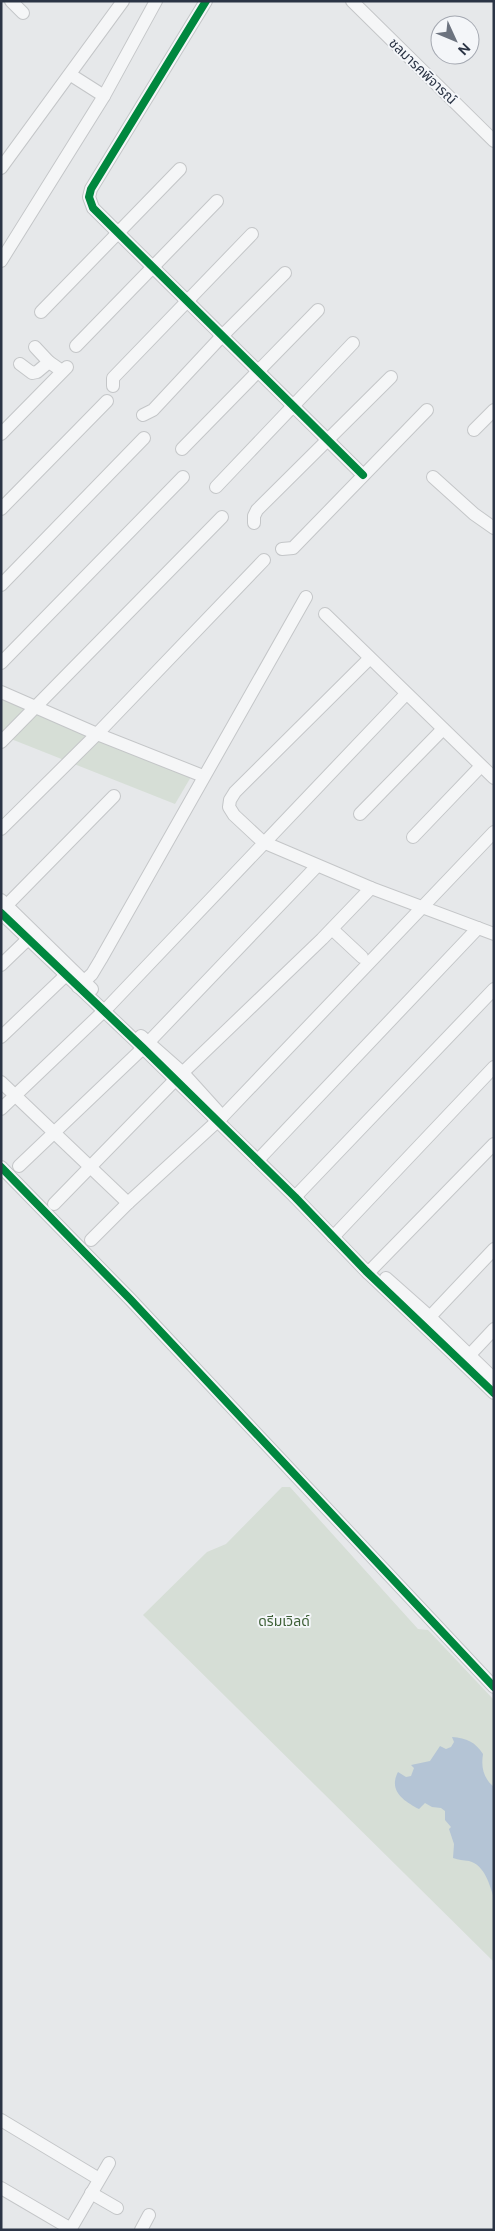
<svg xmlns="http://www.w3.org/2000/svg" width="495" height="2231" font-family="'DM Sans','Noto Sans Thai',sans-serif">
<rect width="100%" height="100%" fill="#e6e8ea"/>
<g fill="#d6ded6">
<polygon points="1,690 195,770 175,804 1,735"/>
<polygon points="282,1487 290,1487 418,1629 428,1630 494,1700 494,1962 143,1615 207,1552 226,1544"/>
</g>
<path fill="#b4c4d5" d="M452,1737C467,1738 475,1742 483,1754C481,1767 483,1778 494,1787V1898C490,1886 485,1865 469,1861C463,1860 459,1860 453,1858L454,1844L449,1829L451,1827L445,1820V1811L441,1808L432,1807L425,1803L419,1809C404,1801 388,1791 398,1772L406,1777L411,1776L414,1768L411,1765L430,1761L440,1746L446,1749L451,1747L454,1742Z"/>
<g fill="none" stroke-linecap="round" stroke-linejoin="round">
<g stroke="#c4c6c8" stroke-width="14">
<g id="minor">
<polyline points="11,1 23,13"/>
<polyline points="206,1 91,189 89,197 93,208 363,475"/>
<polyline points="352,1 494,141"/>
<polyline points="71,75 104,96"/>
<polyline points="1,168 123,1"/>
<polyline points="1,261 104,96 156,1"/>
<polyline points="41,312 180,169"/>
<polyline points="76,346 217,201"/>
<polyline points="35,347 49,362"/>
<polyline points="20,364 32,373 37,372 49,362 62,371"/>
<polyline points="113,386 113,378 252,234"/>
<polyline points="143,415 153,410 222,336 285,273"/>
<polyline points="474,430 494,410"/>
<polyline points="1,434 67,367"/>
<polyline points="182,449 318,310"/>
<polyline points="433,477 474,514 494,528"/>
<polyline points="216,487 353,343"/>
<polyline points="1,509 107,401"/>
<polyline points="254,523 254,516 257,510 391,377"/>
<polyline points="282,549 293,548 427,410"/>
<polyline points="1,585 144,438"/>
<polyline points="325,614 494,778"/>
<polyline points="369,659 235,792 230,800 229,807 234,815 263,842 371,888 494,934"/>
<polyline points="1,663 183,477"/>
<polyline points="1,692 97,734 203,776"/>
<polyline points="1,742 222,517"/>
<polyline points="360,814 443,729"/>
<polyline points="1,829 97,734 264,560"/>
<polyline points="413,837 481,766"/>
<polyline points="1,900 92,989"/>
<polyline points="1,911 114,796"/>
<polyline points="1,913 143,1048 295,1197 366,1271 494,1393"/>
<polyline points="332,929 362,957"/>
<polyline points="1,965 28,939"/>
<polyline points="78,987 92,974 101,959 306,597"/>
<polyline points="141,1036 183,1073 221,1115"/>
<polyline points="1,1037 66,975"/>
<polyline points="1,1082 128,1203"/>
<polyline points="1,1109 109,1006 406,694"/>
<polyline points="258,1160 478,928"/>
<polyline points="19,1166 143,1048 317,866"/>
<polyline points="1,1167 130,1299 494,1687"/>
<polyline points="295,1197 494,989"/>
<polyline points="54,1204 175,1080 322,939 371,888"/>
<polyline points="333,1237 494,1067"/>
<polyline points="91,1240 128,1203 223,1116 494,832"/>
<polyline points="368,1273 494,1144"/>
<polyline points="386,1278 430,1317 494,1379"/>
<polyline points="425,1322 494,1249"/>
<polyline points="464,1361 494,1329"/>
<polyline points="1,2120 99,2179"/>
<polyline points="1,2188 71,2229"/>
<polyline points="91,2193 117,2208"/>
<polyline points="70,2230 109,2163"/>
<polyline points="141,2230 149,2215"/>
</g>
</g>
<use href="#minor" stroke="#f5f6f7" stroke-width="12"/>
<g stroke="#f4f6f9" stroke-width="11">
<g id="cycleway">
<polyline points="206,1 91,189 89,197 93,208 363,475"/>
<polyline points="1,913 143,1048 295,1197 366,1271 494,1393"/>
<polyline points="1,1167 130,1299 494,1687"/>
</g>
</g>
<use href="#cycleway" stroke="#00873e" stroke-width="8"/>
</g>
<g text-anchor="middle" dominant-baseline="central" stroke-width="4" stroke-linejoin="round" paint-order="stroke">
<g font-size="14" fill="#2b3445" stroke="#f4f6f9">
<text transform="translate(423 71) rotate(44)">ชลมารคพิจารณ์</text>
</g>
<g font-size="14" fill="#3f6138" stroke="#f4f6f9">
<text x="284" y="1621">ดรีมเวิลด์</text>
</g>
</g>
<rect width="495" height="2231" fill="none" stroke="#2b3445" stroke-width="5"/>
<g transform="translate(455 40) rotate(134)"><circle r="24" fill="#f4f6f9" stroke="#a4a8b1"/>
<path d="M0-4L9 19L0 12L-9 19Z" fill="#6c737f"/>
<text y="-8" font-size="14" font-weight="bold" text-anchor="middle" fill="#2b3445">N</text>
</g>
</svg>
